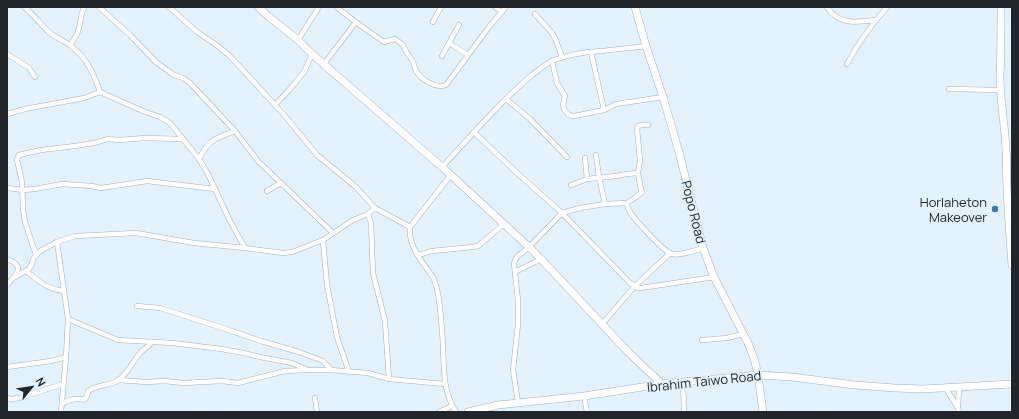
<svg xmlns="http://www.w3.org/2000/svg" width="1019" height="419" font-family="Manrope,sans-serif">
<rect width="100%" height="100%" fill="#e4f2fd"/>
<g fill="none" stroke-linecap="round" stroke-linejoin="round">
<g stroke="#a0b0be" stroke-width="5.5">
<g id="street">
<path d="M24,7C34,15 41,25 50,33C56,38 65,41 71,46C88,60 93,72 100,92L143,111L160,117L170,123L199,159L208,174L229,219L245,248"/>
<polyline points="99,7 130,35 156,62 174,75 183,78 190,83 235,131 258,161 333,233"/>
<polyline points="169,7 196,31 219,47 230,56 285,116 317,155 356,187 375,208 410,227"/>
<path d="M336,7L361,26L384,42L395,39C398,41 401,43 403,45C404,47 405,49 406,51C408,55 411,58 413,62C414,65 415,68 416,71C422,80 435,89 446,85L489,27L506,7"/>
<polyline points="495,7 502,12"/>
<path d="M827,7C839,26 857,22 876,20"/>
<polyline points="535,14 552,33 555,38 562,57"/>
<polyline points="433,22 441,7"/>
<polyline points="298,40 319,7"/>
<polyline points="449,43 468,55"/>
<path d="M70,45C72,42 75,38 77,34C81,25 80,16 84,7"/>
<polyline points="591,52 604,110"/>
<polyline points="7,54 29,68 35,77"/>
<polyline points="442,56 459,25"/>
<polyline points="552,61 557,83 565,96 563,105 564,109 569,115 574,116 604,110 616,104 663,97"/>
<polyline points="324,64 356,22"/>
<path d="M847,64C858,43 872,24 887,7"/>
<polyline points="949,89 1001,90"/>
<polyline points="506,99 530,119 567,157"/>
<polyline points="275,105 290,89 304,72 312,54"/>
<polyline points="7,114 25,109 84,98 100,92"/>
<polyline points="474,132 516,172 562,213 630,283 635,286 670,253"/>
<polyline points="596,155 599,177 605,204"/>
<polyline points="585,158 587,179"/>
<path d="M199,159C208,140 216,138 235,131"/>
<path d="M442,167C471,136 499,103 532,75C539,70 544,65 552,61C568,54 586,52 603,51C617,49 631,48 646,46"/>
<path d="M450,176L410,227C408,248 424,263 434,279C436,284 437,289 438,294C441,311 442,329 443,346C444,370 443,392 456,412"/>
<polyline points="571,185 587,179 616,176 626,174 638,173"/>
<polyline points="7,188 23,190 35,189 62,184 92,186 101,188 147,181 215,189"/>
<polyline points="267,191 281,183"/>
<path d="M627,203C627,206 628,209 630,212C635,220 664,252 672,254C677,256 697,250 703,248"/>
<polyline points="368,214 371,223 373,273 385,321 389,379"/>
<polyline points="323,240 327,285 337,337 349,372"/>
<polyline points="57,242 68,319 66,357 61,412"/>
<polyline points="36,255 25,222 23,209 22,182 17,160 18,157 19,155 41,150 75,146 94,143 108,139 119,140 145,138 183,139"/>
<polyline points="418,255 432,251 473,247 478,246 504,224"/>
<path d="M7,259C26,266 17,274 7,285"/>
<path d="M26,271C39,281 46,289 64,291"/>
<polyline points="515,272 541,259"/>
<polyline points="15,277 29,269 32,264 33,259 40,251 57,242 75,236 136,233 194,243 245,248 283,253 292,252 323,240 353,220 368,214 375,208"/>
<polyline points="137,306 160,308 223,328 261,341 299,352 323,361 331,370"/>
<polyline points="68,319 118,340 173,343 221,349 244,353 260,357 292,363 308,370 331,370 368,373 389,379 445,384"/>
<polyline points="602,324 635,286 638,288 641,288 714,277"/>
<polyline points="702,340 727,338 743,334"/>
<polyline points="7,367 51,361 66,357"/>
<polyline points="118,380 146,382 165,381 183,383 222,381 238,383 285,371 306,370"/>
<polyline points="683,382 684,412"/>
<polyline points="945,387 958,408"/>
<polyline points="959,387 958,408 959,412"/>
<polyline points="584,396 587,412"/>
<polyline points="7,398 11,399 20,398 63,384"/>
<polyline points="315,398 317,412"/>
<polyline points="518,402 513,370 518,325 518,300 514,264 515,260 518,256 529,247 562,213 580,208 605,204 627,203 636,197 642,192 640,185 638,173 640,160 637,129 638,126 642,125 648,125"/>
<path d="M62,404C66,401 73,399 79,399C81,399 83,400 85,399L87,396L88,391C98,384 109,386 117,381C128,374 132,362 141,352C144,349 149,346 152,342"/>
<polyline points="439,412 452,406"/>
</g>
</g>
<g stroke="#a0b0be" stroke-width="8">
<g id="secondary">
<polyline points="258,7 268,16 298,40 312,54 442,167 529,247 541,259 629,353 647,370 662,384"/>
<polyline points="635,7 646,46 663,97 679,152 703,248 714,277 748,343 754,358 758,375 763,412"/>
<path d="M1001,7C1001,30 1001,54 1000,77C1000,101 1005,125 1006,150C1007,162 1006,174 1007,186C1008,212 1010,239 1012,265"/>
<polyline points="468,412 498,405 584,396 662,384 758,375 792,377 855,385 895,388 923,389 1012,384"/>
</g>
</g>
<use href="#street" stroke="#fff" stroke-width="4.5"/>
<use href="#secondary" stroke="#fff" stroke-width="7"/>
</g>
<circle fill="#367bb0" stroke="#e4f2fd" stroke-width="1.5" cx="995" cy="209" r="4"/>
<g text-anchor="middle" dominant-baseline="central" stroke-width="3.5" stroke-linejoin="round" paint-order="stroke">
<g font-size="13" fill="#20262b" stroke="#e4f2fd" text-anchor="end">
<text x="987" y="202">Horlaheton<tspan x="987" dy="15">Makeover</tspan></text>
</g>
<g font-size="13" fill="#20262b" stroke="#e4f2fd">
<text transform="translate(694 212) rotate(76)">Popo Road</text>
<text transform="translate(704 381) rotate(-6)">Ibrahim Taiwo Road</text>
</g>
</g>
<rect width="1019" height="419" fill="none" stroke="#20262b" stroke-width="16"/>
<g transform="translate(32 387) rotate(60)" stroke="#e4f2fd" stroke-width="3" paint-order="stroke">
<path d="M0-3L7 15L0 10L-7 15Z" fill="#20262b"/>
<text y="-6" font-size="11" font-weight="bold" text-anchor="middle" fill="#20262b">N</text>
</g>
</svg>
